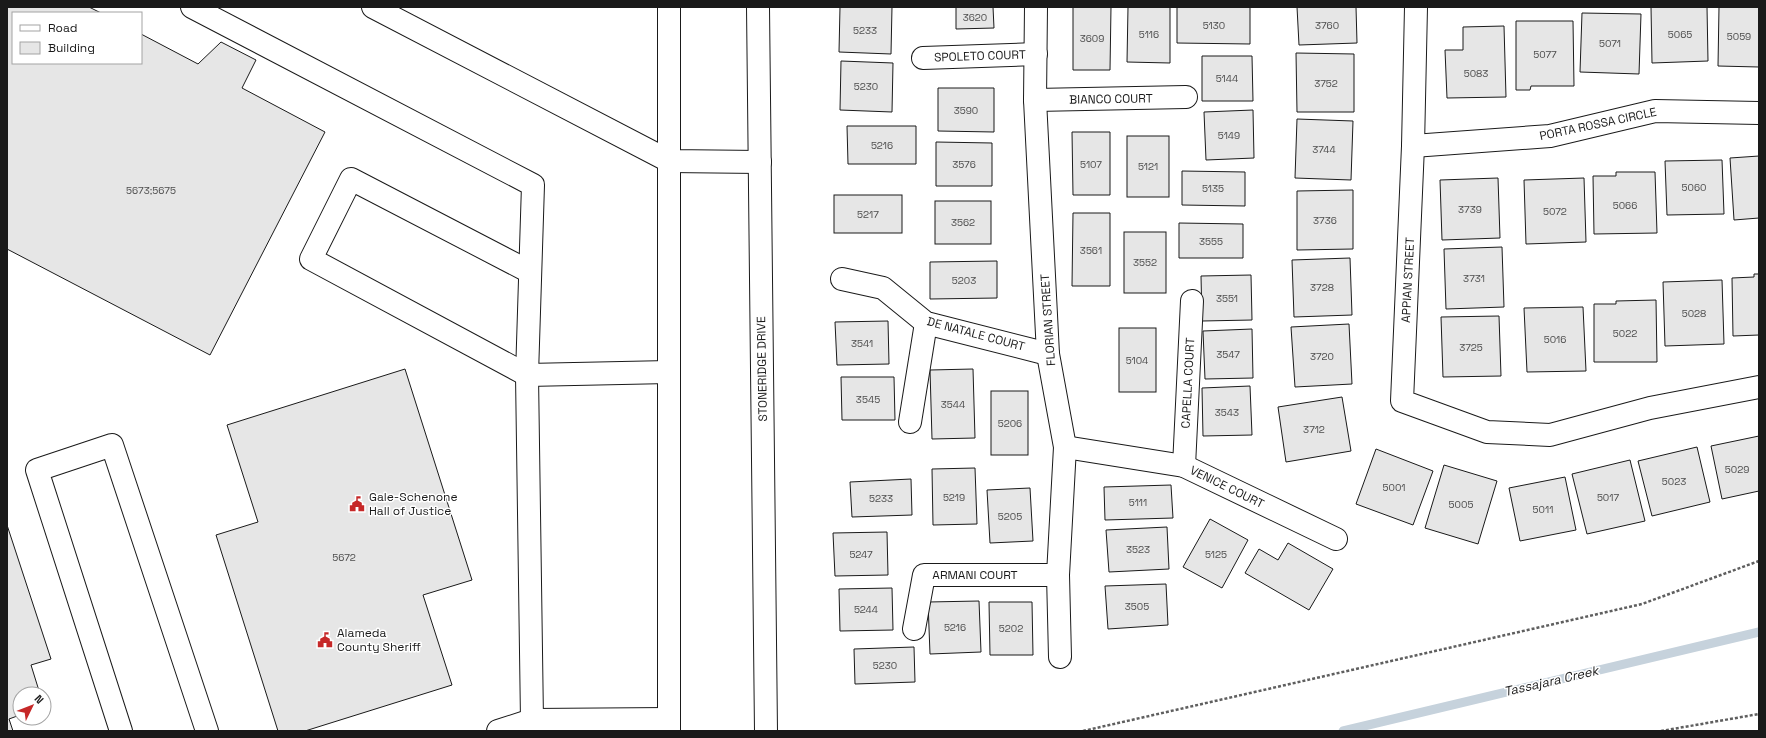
<svg xmlns="http://www.w3.org/2000/svg" width="1766" height="738" font-family="'Space Grotesk',sans-serif">
<rect width="100%" height="100%" fill="#fff"/>
<g fill="none" stroke-linecap="round" stroke-linejoin="round">
<polyline stroke="#c6d2dc" stroke-width="9" points="1343,731 1759,632"/>
</g>
<g fill="#e6e6e6" stroke="#1a1a1a">
<polygon points="7,7 89,7 101,13 13,13 13,63 141,63 141,34 198,64 221,42 256,60 242,88 325,132 210,355 7,249"/>
<polygon points="840,7 892,7 891,54 839,52"/>
<polygon points="956,7 993,7 994,28 956,29"/>
<polygon points="1073,7 1111,7 1110,70 1073,70"/>
<polygon points="1128,7 1170,7 1170,63 1127,62"/>
<polygon points="1177,7 1250,7 1250,44 1177,43"/>
<polygon points="1297,7 1356,7 1357,43 1299,45"/>
<polygon points="1651,7 1707,7 1708,61 1652,63"/>
<polygon points="1719,7 1759,7 1759,67 1718,66"/>
<polygon points="1582,13 1641,14 1639,74 1580,72"/>
<polygon points="1516,21 1573,21 1574,86 1531,86 1530,90 1516,90"/>
<polygon points="1504,26 1506,97 1447,98 1445,50 1463,50 1463,27"/>
<polygon points="1296,53 1354,54 1354,112 1297,112"/>
<polygon points="1202,56 1252,56 1253,101 1202,101"/>
<polygon points="841,61 893,63 892,112 840,110"/>
<polygon points="938,88 994,88 994,132 938,131"/>
<polygon points="1253,110 1254,158 1206,160 1204,112"/>
<polygon points="1297,119 1353,121 1351,180 1295,178"/>
<polygon points="847,126 916,126 916,164 848,164"/>
<polygon points="1072,132 1110,132 1110,195 1073,195"/>
<rect x="1127" y="136" width="42" height="61"/>
<polygon points="936,142 992,143 992,186 936,186"/>
<polygon points="1759,156 1759,218 1734,220 1730,158"/>
<polygon points="1722,160 1724,214 1667,215 1665,161"/>
<polygon points="1182,171 1245,172 1245,206 1182,205"/>
<polygon points="1616,172 1655,172 1657,233 1594,234 1593,176 1616,176"/>
<polygon points="1498,178 1500,238 1442,240 1440,180"/>
<polygon points="1584,178 1586,242 1526,244 1524,180"/>
<polygon points="1353,190 1353,249 1297,250 1297,191"/>
<rect x="834" y="195" width="68" height="38"/>
<rect x="935" y="201" width="56" height="43"/>
<polygon points="1073,213 1110,213 1110,286 1072,286"/>
<polygon points="1179,223 1243,224 1243,258 1179,258"/>
<rect x="1124" y="232" width="42" height="61"/>
<polygon points="1502,247 1504,307 1446,309 1444,249"/>
<polygon points="1350,258 1352,315 1294,317 1292,260"/>
<polygon points="997,261 997,298 930,299 930,262"/>
<polygon points="1754,274 1759,274 1759,335 1733,336 1732,278 1754,277"/>
<polygon points="1251,275 1252,320 1202,321 1201,276"/>
<polygon points="1722,280 1724,344 1665,346 1663,282"/>
<polygon points="1656,300 1657,362 1594,362 1594,304 1616,304 1616,301"/>
<polygon points="1583,307 1586,371 1527,372 1524,308"/>
<polygon points="1499,316 1501,376 1443,377 1441,317"/>
<polygon points="888,321 889,364 837,365 835,322"/>
<polygon points="1349,324 1352,384 1295,387 1291,327"/>
<rect x="1119" y="328" width="37" height="64"/>
<polygon points="1252,329 1253,378 1205,379 1203,331"/>
<polygon points="405,369 472,580 423,595 452,685 305,731 278,731 216,535 258,522 227,425"/>
<polygon points="973,369 975,438 932,439 930,370"/>
<polygon points="841,377 894,377 895,420 842,420"/>
<polygon points="1250,386 1252,435 1203,436 1202,388"/>
<rect x="991" y="391" width="37" height="64"/>
<polygon points="1342,397 1351,451 1286,462 1278,407"/>
<polygon points="1759,436 1759,491 1722,499 1711,446"/>
<polygon points="1697,447 1710,502 1652,516 1638,461"/>
<polygon points="1376,449 1433,471 1413,525 1356,504"/>
<polygon points="1630,460 1645,521 1587,534 1572,474"/>
<polygon points="1444,465 1497,481 1478,544 1425,528"/>
<polygon points="975,468 977,524 933,525 932,469"/>
<polygon points="1565,477 1576,530 1520,541 1509,488"/>
<polygon points="911,479 912,515 852,517 850,482"/>
<polygon points="1171,485 1173,518 1105,520 1104,487"/>
<polygon points="1030,488 1033,541 990,543 987,490"/>
<polygon points="1210,519 1248,540 1222,588 1183,567"/>
<polygon points="7,525 51,659 31,665 40,694 20,694 20,715 9,719 13,731 7,731"/>
<polygon points="1167,527 1169,569 1109,572 1106,530"/>
<polygon points="887,532 888,575 835,576 833,533"/>
<polygon points="1288,543 1333,569 1309,610 1245,573 1259,549 1278,560"/>
<polygon points="1166,584 1168,625 1108,629 1105,586"/>
<polygon points="892,588 893,630 840,631 839,589"/>
<polygon points="979,601 981,652 930,654 928,602"/>
<polygon points="989,602 1032,602 1033,655 990,655"/>
<polygon points="914,647 915,682 855,684 854,649"/>
</g>
<g fill="none" stroke-linecap="round" stroke-linejoin="round">
<g stroke="#1a1a1a" stroke-width="24">
<g id="minor">
<polyline points="192,7 533,185 527,375 532,720"/>
<polyline points="373,7 669,161 760,162"/>
<polyline points="1036,7 1035,100 1048,354 1065,447 1058,575 1060,657"/>
<polyline points="1416,7 1413,146 1402,401 1487,432 1550,435 1650,408 1759,387"/>
<polyline points="923,58 1036,54"/>
<polyline points="1035,100 1186,97"/>
<polyline points="1413,146 1550,136 1655,111 1759,113"/>
<polyline points="530,272 351,179 311,259 527,375 669,372"/>
<polyline points="842,279 883,288 926,323 1048,354"/>
<polyline points="910,422 926,323"/>
<polyline points="1065,447 1184,466 1336,539"/>
<polyline points="1184,466 1192,301"/>
<polyline points="914,629 924,575 1058,575"/>
<polyline points="121,731 37,470 112,445 207,731"/>
<polyline points="498,731 532,720 669,719"/>
</g>
</g>
<g stroke="#1a1a1a" stroke-width="24">
<g id="major">
<polyline points="669,7 669,731"/>
<polyline points="758,7 766,731"/>
</g>
</g>
<g stroke="#5f5f5f" stroke-width="2.5" stroke-dasharray="3 2" stroke-linecap="butt">
<polyline points="1083,731 1642,604 1759,561"/>
<polyline points="1661,731 1759,714"/>
</g>
<use href="#minor" stroke="#fff" stroke-width="22"/>
<use href="#major" stroke="#fff" stroke-width="22"/>
</g>
<defs>
<g id="civic-bare" transform="scale(1.2)"><path d="M-.6-6.5H3V-4.5H.6V-3L4-1V1h2V6H-6V1h2V-1L-.6-3ZM-1.2 2.5V6h2.4V2.5Z" fill="#c62828" stroke="#fff" stroke-width="2.5" paint-order="stroke"/></g>
</defs>
<g fill-rule="evenodd">
<use href="#civic-bare" x="357" y="504"/>
<use href="#civic-bare" x="325" y="640"/>
</g>
<g text-anchor="middle" dominant-baseline="central" stroke-width="3" stroke-linejoin="round" paint-order="stroke">
<g font-size="10" fill="#4d4d4d">
<text x="975" y="17">3620</text>
<text x="1214" y="25">5130</text>
<text x="1327" y="25">3760</text>
<text x="865" y="30">5233</text>
<text x="1149" y="34">5116</text>
<text x="1680" y="34">5065</text>
<text x="1739" y="36">5059</text>
<text x="1092" y="38">3609</text>
<text x="1610" y="43">5071</text>
<text x="1545" y="54">5077</text>
<text x="1476" y="73">5083</text>
<text x="1227" y="78">5144</text>
<text x="1326" y="83">3752</text>
<text x="866" y="86">5230</text>
<text x="966" y="110">3590</text>
<text x="1229" y="135">5149</text>
<text x="882" y="145">5216</text>
<text x="1324" y="149">3744</text>
<text x="964" y="164">3576</text>
<text x="1091" y="164">5107</text>
<text x="1148" y="166">5121</text>
<text x="1694" y="187">5060</text>
<text x="1213" y="188">5135</text>
<text x="151" y="190">5673;5675</text>
<text x="1625" y="205">5066</text>
<text x="1470" y="209">3739</text>
<text x="1555" y="211">5072</text>
<text x="868" y="214">5217</text>
<text x="1325" y="220">3736</text>
<text x="963" y="222">3562</text>
<text x="1211" y="241">3555</text>
<text x="1091" y="250">3561</text>
<text x="1145" y="262">3552</text>
<text x="1474" y="278">3731</text>
<text x="964" y="280">5203</text>
<text x="1322" y="287">3728</text>
<text x="1227" y="298">3551</text>
<text x="1694" y="313">5028</text>
<text x="1625" y="333">5022</text>
<text x="1555" y="339">5016</text>
<text x="862" y="343">3541</text>
<text x="1471" y="347">3725</text>
<text x="1228" y="354">3547</text>
<text x="1322" y="356">3720</text>
<text x="1137" y="360">5104</text>
<text x="868" y="399">3545</text>
<text x="953" y="404">3544</text>
<text x="1227" y="412">3543</text>
<text x="1010" y="423">5206</text>
<text x="1314" y="429">3712</text>
<text x="1737" y="469">5029</text>
<text x="1674" y="481">5023</text>
<text x="1394" y="487">5001</text>
<text x="954" y="497">5219</text>
<text x="1608" y="497">5017</text>
<text x="881" y="498">5233</text>
<text x="1138" y="502">5111</text>
<text x="1461" y="504">5005</text>
<text x="1543" y="509">5011</text>
<text x="1010" y="516">5205</text>
<text x="1138" y="549">3523</text>
<text x="861" y="554">5247</text>
<text x="1216" y="554">5125</text>
<text x="344" y="557">5672</text>
<text x="1137" y="606">3505</text>
<text x="866" y="609">5244</text>
<text x="955" y="627">5216</text>
<text x="1011" y="628">5202</text>
<text x="885" y="665">5230</text>
</g>
<g font-size="12" fill="#1a1a1a" stroke="#fff">
<text transform="translate(980 56) rotate(-2)">SPOLETO COURT</text>
<text transform="translate(1111 99) rotate(-1)">BIANCO COURT</text>
<text transform="translate(1598 124) rotate(-12)">PORTA ROSSA CIRCLE</text>
<text transform="translate(1408 280) rotate(-87)">APPIAN STREET</text>
<text transform="translate(1048 320) rotate(-94)">FLORIAN STREET</text>
<text transform="translate(976 334) rotate(15)">DE NATALE COURT</text>
<text transform="translate(762 369) rotate(-91)">STONERIDGE DRIVE</text>
<text transform="translate(1188 383) rotate(-87)">CAPELLA COURT</text>
<text transform="translate(1227 487) rotate(26)">VENICE COURT</text>
<text x="975" y="575">ARMANI COURT</text>
</g>
<g font-size="12" fill="#1a1a1a" stroke="#fff" text-anchor="start">
<text x="369" y="497">Gale-Schenone<tspan x="369" dy="14">Hall of Justice</tspan></text>
<text x="337" y="633">Alameda<tspan x="337" dy="14">County Sheriff</tspan></text>
</g>
<g font-size="13" font-style="italic" fill="#1a1a1a" stroke="#fff">
<text transform="translate(1551 681) rotate(-13)">Tassajara Creek</text>
</g>
</g>
<rect width="1766" height="738" fill="none" stroke="#1a1a1a" stroke-width="16"/>
<rect x="12" y="12" width="130" height="52" fill="#ffffff" stroke="#a3a3a3"/>
<rect x="20" y="25" width="20" height="6" fill="#ffffff" stroke="#a3a3a3"/>
<text x="48" y="32" font-size="12" fill="#1a1a1a">Road</text>
<rect x="20" y="42" width="20" height="12" fill="#e6e6e6" stroke="#a3a3a3"/>
<text x="48" y="52" font-size="12" fill="#1a1a1a">Building</text>
<g transform="translate(32 706) rotate(47)"><circle r="19" fill="#ffffff" stroke="#a3a3a3"/>
<path d="M0-3L7 15L0 10L-7 15Z" fill="#c62828"/>
<text y="-6" font-size="11" font-weight="bold" text-anchor="middle" fill="#1a1a1a">N</text>
</g>
</svg>
